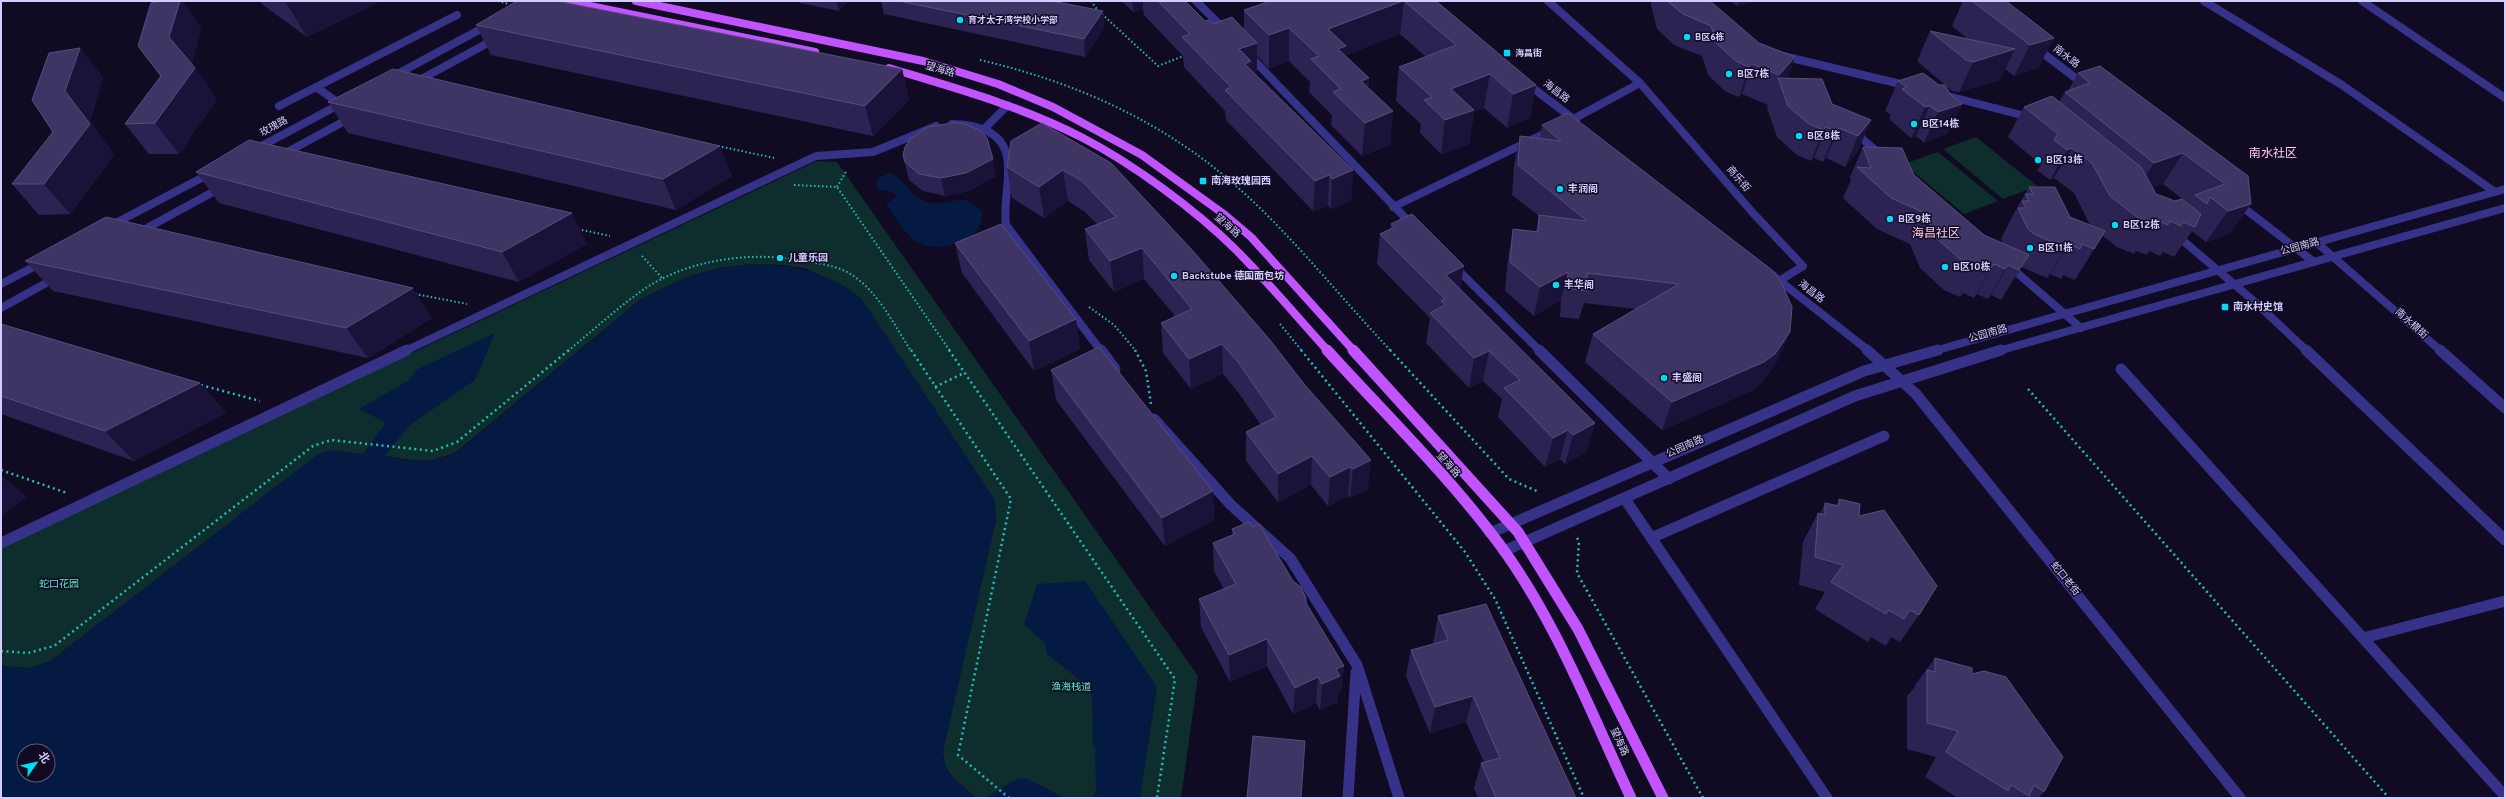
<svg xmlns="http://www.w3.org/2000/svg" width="2506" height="799" font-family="Overpass,'Noto Sans SC',sans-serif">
<rect width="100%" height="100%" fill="#100b23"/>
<g fill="#0e2d2d">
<polygon points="1976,137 2037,186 2003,199 1943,149"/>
<polygon points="1938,152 1998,201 1964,214 1904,164"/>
<path d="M817,161L837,162L1198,676L1181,798H977C957,781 941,774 943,744L996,520L994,499L861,298L807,269L783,265L753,264L720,268L687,277L641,299L455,453L427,462L384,456L50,661L31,668L1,666V548Z"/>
</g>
<g fill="#041a43" fill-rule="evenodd">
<path d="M888,173C902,174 906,191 918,198C946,215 960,184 983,213C981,221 980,229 973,235C959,247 927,252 912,239C902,229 894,215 886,204L895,198L896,194L887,190L880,191L877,187L876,180Z"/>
<path d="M753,264C793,264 829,272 861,298L994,499L996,520L942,756L949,774L977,798H1V666L31,668L50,661L318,454L331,450L363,454L385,424L382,420L359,410L361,408L409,380L416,370L495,333L475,380L410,425L384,456C411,462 438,465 462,448L641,299L687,277L720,268ZM24,751H48V775H24Z"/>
<polygon points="1085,581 1157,687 1140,798 1093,798 1096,790 1095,748 1093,746 1092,698 1086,685 1047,654 1045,643 1024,625 1037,584"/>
<polygon points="1021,778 1028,779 1065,798 986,798 1013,781"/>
</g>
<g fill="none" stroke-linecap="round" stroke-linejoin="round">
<g stroke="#22beb7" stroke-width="2" stroke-dasharray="1.5 2.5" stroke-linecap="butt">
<polyline points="498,1 508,4"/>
<polyline points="1091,1 1099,12"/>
<polyline points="1102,14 1158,66 1186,55"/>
<path d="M980,60C1075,82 1162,121 1235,185C1292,235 1339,296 1391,351"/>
<polyline points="718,146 774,158"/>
<polyline points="794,185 837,187 950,351"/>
<polyline points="837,187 847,170"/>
<polyline points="578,229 610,236"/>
<polyline points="642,256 662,278"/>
<polyline points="415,294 467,304"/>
<polyline points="1089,307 1114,325 1136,351"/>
<polyline points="1280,324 1302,351"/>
<path d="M568,351C592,331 615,310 640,292C683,261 746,251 797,260C816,263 839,265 855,277C879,294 895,326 911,351"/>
</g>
<g stroke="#22beb7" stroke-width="2.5" stroke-dasharray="2 3.5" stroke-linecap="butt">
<polyline points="911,350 1011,499 958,755 1009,798"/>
<polyline points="949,350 1175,679 1157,798"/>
<polyline points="1135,350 1146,371 1151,404"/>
<polyline points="1301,350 1465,552 1495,599 1584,798"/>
<polyline points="1390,350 1509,479 1539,492"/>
<polyline points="201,385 260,401"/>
<polyline points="935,387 964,373"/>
<polyline points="2028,389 2389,798"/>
<polyline points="1,470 67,493"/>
<polyline points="1577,538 1579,541 1577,573 1703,798"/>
<polyline points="1,651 28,653 54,646 313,446 331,440 433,451 457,442 569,350"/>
</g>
<g stroke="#363287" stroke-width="8">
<polyline points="1783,56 1909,86"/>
<polyline points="414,83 497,38"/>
<polyline points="316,87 340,104"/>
<polyline points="1940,94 2033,118"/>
<polyline points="279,106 457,15"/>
<path d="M952,124C964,124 975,126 985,130C1024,147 1001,193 1006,225L1101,351"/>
<polyline points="984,129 1008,105"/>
<polyline points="1852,130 1881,155"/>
<polyline points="280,156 352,117"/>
<polyline points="138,233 222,187"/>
<polyline points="2174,233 2255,302 2307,351"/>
<polyline points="2008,265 2081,328"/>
<polyline points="1,308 57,277"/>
<polyline points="405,351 816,156 873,152 936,126"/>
</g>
<g stroke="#363287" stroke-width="11">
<polyline points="1101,350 1115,369"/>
<polyline points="2306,350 2505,540"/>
<polyline points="1154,419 1231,505 1290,558 1357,665 1399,798"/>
<polyline points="1625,499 1827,798"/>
<polyline points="1651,538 1884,436"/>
<polyline points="1,543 407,350"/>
<polyline points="1348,798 1356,672"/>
</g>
<g stroke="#363287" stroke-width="8">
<polyline points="1196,1 1226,31"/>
<polyline points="1548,1 1640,83 1753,213 1803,266 1779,281"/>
<polyline points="2204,1 2342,85 2495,192"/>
<polyline points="2362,1 2505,98"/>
<polyline points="1248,54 1414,227"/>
<polyline points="390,78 490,24"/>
<polyline points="1566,123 1640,83"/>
<polyline points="254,150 344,102"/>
<polyline points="1393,207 1552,130"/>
<polyline points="110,226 211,173"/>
<polyline points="2316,242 2441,351"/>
<polyline points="1454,266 1540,351"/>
<polyline points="1,284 43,262"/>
</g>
<g stroke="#363287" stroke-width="11">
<polyline points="1539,350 1669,479"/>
<polyline points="2440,350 2505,408"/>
<polyline points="2121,369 2505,796"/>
<polyline points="2363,638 2505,601"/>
</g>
<g stroke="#363287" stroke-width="8">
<polyline points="2035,47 2086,86"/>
<polyline points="1525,82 1576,121"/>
<polyline points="2236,202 2314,262"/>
<polyline points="1771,274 1869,351"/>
<polyline points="1934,351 2505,189"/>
<polyline points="1998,351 2505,208"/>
</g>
<g stroke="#363287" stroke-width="11">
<polyline points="1867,350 1916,394 2240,798"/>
<polyline points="1490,533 1864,371 1938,350"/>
<polyline points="1504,551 1855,396 2001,350"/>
</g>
<g stroke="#c154ff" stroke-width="8">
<polyline points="566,1 815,52"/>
<polyline points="636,1 923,61 998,84 1053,107 1142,155 1225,215 1251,237 1354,351"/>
<path d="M889,68C955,88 1021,106 1083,138C1133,164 1196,210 1236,250C1268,282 1298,318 1328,351"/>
</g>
<g stroke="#c154ff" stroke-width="11">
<path d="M1327,350C1385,414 1449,476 1500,545C1556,621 1591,713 1631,798"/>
<polyline points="1353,350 1518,532 1578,629 1663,798"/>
</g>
</g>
<g fill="#2d2353" fill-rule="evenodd">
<polygon points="260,1 381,1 307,37 263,5"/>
<polygon points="799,1 848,1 839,11 800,3"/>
<polygon points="881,1 1052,1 1103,11 1104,28 1085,57 884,14"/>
<polygon points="1122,1 1185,1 1205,21 1213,24 1244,29 1244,10 1270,1 1436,1 1536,85 1530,118 1507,128 1484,108 1474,112 1469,144 1441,154 1420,133 1421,124 1396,101 1399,67 1426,57 1400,34 1345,55 1369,78 1368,88 1393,111 1390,145 1362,156 1331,125 1332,115 1309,92 1310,82 1289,61 1269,69 1257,56 1257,73 1255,74 1353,170 1351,201 1331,209 1328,206 1313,211 1226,120 1225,111 1184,67 1183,56 1144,15 1143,9 1133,12"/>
<polygon points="1650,1 1710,1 1759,43 1795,57 1788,78 1832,104 1871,120 1858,151 1845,167 1826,158 1823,162 1814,158 1811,161 1797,155 1777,137 1767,108 1768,105 1742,94 1739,97 1726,92 1708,75 1702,56 1674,45 1657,29 1651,5 1652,1"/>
<polygon points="1731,1 1757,1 1737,6"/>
<polygon points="1963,1 2006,1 2054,38 2038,68 2014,76 2005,69 2000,80 1959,92 1952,91 1917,61 1930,31 1968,39 1952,26"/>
<polygon points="476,25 902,69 909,100 873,136 491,55"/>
<polygon points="201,28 192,64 217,99 179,154 149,154 125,124 161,76 138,46"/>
<polygon points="80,48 103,78 90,121 114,155 70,214 39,215 12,184 53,132"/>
<path d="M2078,73L2251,204L2229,234L2206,242L2192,231L2174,257L2163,252L2160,256L2149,251L2147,255L2136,251L2134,254L2117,247L2102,235L2094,249L2075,280L2063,275L2061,279L2050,274L2047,278L2021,267L2001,300L1991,295L1988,299L1977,294L1974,298L1963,293L1960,297L1944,290L1920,268L1910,244L1877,229L1843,198L1851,180L1850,177L1863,147L1914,175L1984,235L2003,244L2001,239L2012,217L2029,187L2070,217L2090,225L2074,193L2054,178L2050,180L2037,170L2041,165L2008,137L2024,107L2059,102L2065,92L2068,91ZM2163,184L2189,204H2188L2175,201L2156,194L2153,187Z"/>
<polygon points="1898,81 1950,94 1962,104 1947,134 1924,143 1916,136 1911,138 1889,119 1891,115 1885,111"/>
<polygon points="328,102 720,146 732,176 676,210 348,133"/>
<polygon points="1042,123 1193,251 1368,489 1350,498 1348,496 1328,506 1311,485 1278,502 1246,461 1246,432 1261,425 1238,392 1223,374 1191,389 1163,353 1161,323 1175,316 1144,279 1114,292 1089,260 1085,229 1097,224 1085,212 1068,201 1044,218 1012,198 1007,167"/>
<polygon points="1542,125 1790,332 1777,361 1763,382 1752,391 1662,430 1585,362 1593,334 1636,309 1584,303 1579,319 1560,317 1561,300 1534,316 1505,291 1508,258 1513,229 1536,231 1539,216 1512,195 1514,165 1520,136 1540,138"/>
<polygon points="903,155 996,176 969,191 945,196 923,191 909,180"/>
<polygon points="196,172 587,244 519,282 219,203"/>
<polygon points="1391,224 1464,266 1460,289 1595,423 1586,452 1565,464 1560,459 1545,467 1498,417 1502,399 1483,381 1469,388 1426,343 1430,318 1377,264 1380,234 1390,229"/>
<polygon points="955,243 1080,349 1034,371 962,273"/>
<polygon points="25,261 432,318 368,358 53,291"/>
<polygon points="1,324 200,383 226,413 134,461 1,414"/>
<polygon points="1051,370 1213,491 1214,520 1165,546 1056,400"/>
<polygon points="1839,499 1859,516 1919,615 1900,642 1891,637 1886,646 1871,637 1868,642 1815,609 1825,592 1799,585 1803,542 1818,513 1820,514 1825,503 1836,506"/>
<polygon points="1252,527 1306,604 1344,666 1341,692 1338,693 1338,702 1320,710 1316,703 1293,714 1267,666 1230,682 1201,627 1199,599 1224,589 1214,571 1213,543 1232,535 1232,529"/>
<polygon points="1438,616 1576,798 1478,798 1474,788 1481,763 1484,762 1466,722 1430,733 1406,676 1411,650 1433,644"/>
<polygon points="1935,658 1972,674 2044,792 2038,798 1958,798 1925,777 1936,757 1907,749 1907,696 1915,687 1915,685"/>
</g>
<g fill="#1a1238">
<polygon points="180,1 183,1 201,28 191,68 169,37"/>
<polygon points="285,1 381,1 307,37"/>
<polygon points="836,1 848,1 839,11"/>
<polygon points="1132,1 1143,1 1143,9 1133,12"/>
<polygon points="1404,1 1400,34 1338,59 1328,29"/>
<polygon points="1739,1 1757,1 1737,6"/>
<polygon points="1103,11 1104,28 1085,57 1084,39"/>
<polygon points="1289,28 1289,61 1269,69 1269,35"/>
<polygon points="2054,38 2038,68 2014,76 2030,45"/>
<polygon points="1257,43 1257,73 1251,75 1251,92 1239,49"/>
<polygon points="80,48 103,78 90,121 114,155 70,214 44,184 65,91"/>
<polygon points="2015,49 2000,80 1959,92 1973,62"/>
<polygon points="1795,57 1785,88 1778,79 1779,75"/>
<polygon points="1752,64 1742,94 1739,97 1749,67"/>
<polygon points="195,68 217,99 179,154 155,123"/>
<polygon points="902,69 909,100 873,136 865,106"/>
<polygon points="1490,74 1484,108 1474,112 1469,144 1441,154 1445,120 1451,89"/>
<polygon points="1369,78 1366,111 1361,81"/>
<polygon points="1536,85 1530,118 1507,128 1513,94"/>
<polygon points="1962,104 1947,134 1924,143 1938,112"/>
<polygon points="1930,106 1916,136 1911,138 1925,107"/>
<polygon points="1393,111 1390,145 1362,156 1365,123"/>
<polygon points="1871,120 1858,151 1845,167 1858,136"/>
<polygon points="1826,127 1814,158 1811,161 1823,130"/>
<polygon points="1839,128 1826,158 1823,162 1836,131"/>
<polygon points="720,146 732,176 676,210 663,179"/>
<polygon points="2072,148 2054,178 2050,180 2067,150"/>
<polygon points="2183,153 2163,184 2135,193 2154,163"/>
<polygon points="993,159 996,176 969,191 945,196 941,178"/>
<polygon points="1063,170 1068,201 1044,218 1039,187"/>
<polygon points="1353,170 1351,201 1331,209 1332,179"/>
<polygon points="1329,175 1328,206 1313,211 1315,181"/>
<polygon points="2251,204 2229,234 2206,242 2228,211"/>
<polygon points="572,213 587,244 519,282 502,252"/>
<polygon points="2069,244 2050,274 2047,278 2066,248"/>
<polygon points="1142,248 1144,279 1114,292 1110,261"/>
<polygon points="2029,255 2011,285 2001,300"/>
<polygon points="1994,264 1977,294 1974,298"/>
<polygon points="2008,265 1991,295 1988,299 2005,269"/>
<polygon points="1464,266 1459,296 1446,275"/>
<polygon points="1568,272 1561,300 1534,316 1540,287"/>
<polygon points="413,288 432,318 368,358 346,328"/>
<polygon points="1076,319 1080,349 1034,371 1029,341"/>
<polygon points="1790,332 1777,361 1763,382 1752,391 1662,430 1672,402"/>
<polygon points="1222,344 1223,374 1191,389 1189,359"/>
<polygon points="1489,351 1483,381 1469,388 1474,358"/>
<polygon points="200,383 226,413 134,461 105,431"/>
<polygon points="1595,423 1586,452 1565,464 1573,435"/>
<polygon points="1568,430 1560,459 1545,467 1553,438"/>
<polygon points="1312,456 1311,485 1278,502 1278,474"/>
<polygon points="1371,460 1368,489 1350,498 1353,469"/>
<polygon points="1350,467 1348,496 1328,506 1330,477"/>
<polygon points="1,475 27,497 1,516"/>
<polygon points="1213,491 1214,520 1165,546 1162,518"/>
<polygon points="1267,639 1267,666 1230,682 1229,655"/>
<polygon points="1344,666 1341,692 1338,693 1338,702 1320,710 1322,684 1336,669"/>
<polygon points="1318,677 1316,703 1293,714 1295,688"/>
<polygon points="1473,696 1466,722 1430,733 1435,707"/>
</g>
<g fill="#3f3565" stroke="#564d7e">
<polygon points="161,1 180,1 169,37 195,68 155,123 125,124 161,76 138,46 151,3"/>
<polygon points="517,1 557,1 902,69 865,106 476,25"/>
<polygon points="899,1 1052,1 1103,11 1084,39"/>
<polygon points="1158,1 1185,1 1205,21 1209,20 1213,24 1232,17 1257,43 1239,49 1251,61 1245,64 1353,170 1332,179 1329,175 1315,181 1225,90 1231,87 1182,37 1190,34"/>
<polygon points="1270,1 1403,1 1328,29 1346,46 1338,49 1369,78 1361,81 1393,111 1365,123 1333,92 1341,89 1311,59 1319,56 1289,28 1269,35 1244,10"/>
<polygon points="1404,1 1436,1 1536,85 1513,94 1490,74 1451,89 1474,110 1445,120 1424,100 1432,97 1399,67 1456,45"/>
<polygon points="1667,1 1710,1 1759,43 1795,57 1779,75 1752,64 1749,67 1736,61 1717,44 1711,26 1683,14"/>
<polygon points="1972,1 2006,1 2054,38 2030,45"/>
<polygon points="1930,31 2015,49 1973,62 1966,60"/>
<polygon points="80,48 65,91 90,124 44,184 12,184 53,132 32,100 49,53"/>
<polygon points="2100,66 2248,176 2251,204 2228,211 2210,197 2207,204 2195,195 2225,184 2183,153 2154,163 2065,92 2090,83 2078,73"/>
<polygon points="393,69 720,146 663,179 328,102"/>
<polygon points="1923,73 1939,85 1945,85 1950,94 1962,104 1938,112 1930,106 1925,107 1902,89 1907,87 1898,81"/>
<polygon points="1778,78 1822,79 1832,104 1871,120 1858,136 1839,128 1836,131 1826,127 1823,130 1809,124 1788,106"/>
<polygon points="2052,96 2141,167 2156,194 2175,201 2182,199 2201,214 2195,227 2183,222 2181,226 2170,221 2168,225 2156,220 2154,224 2137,217 2110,196 2092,163 2072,148 2067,150 2054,140 2058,134 2024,107"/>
<polygon points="1568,113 1772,270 1781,282 1792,307 1790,332 1775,354 1764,362 1672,402 1593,334 1679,284 1587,273 1587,291 1567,288 1568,272 1540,287 1510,262 1513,229 1538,232 1539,215 1587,221 1518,165 1520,136 1561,141 1542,125"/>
<polygon points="951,123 963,123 981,131 987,138 993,159 966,173 941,178 919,174 905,162 903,155 905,147 910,139 928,127"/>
<polygon points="1042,123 1111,163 1193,251 1270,340 1304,384 1371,460 1353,469 1350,467 1330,477 1312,456 1278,474 1246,432 1276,417 1238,362 1222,344 1189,359 1161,323 1192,309 1142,248 1110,261 1085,229 1116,217 1082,181 1063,170 1039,187 1007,167 1011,141"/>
<polygon points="249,140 572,213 502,252 196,172"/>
<polygon points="1863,147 1902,148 1914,175 1984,235 2029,255 2019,270 2008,265 2005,269 1994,264 1991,268 1980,263 1977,267 1961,260 1936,238 1925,213 1891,198 1857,167 1871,168"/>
<polygon points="2029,187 2055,187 2070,217 2105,231 2094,249 2082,244 2080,249 2069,244 2066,248 2034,234 2028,229 2018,208 2026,208 2022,201 2029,201 2025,194 2033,194"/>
<polygon points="1412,214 1464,266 1446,275 1595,423 1573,435 1568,430 1553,438 1504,388 1520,380 1489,351 1474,358 1430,313 1445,305 1441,301 1445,299 1380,234 1395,227 1391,224"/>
<polygon points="106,217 413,288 346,328 25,261"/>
<polygon points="1001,224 1076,319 1029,341 955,243"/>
<polygon points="1,324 200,383 105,431 1,396"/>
<polygon points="1099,347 1213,491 1162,518 1051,370"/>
<polygon points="1839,499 1860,504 1859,516 1884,510 1937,586 1919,615 1910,610 1904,619 1889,610 1886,614 1831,582 1843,565 1815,557 1818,513 1825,515 1825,503 1839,506"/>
<polygon points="1249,522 1252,527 1259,524 1293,581 1301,587 1306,598 1306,603 1344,666 1336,669 1340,676 1322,684 1318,677 1295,688 1267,639 1229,655 1199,599 1236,584 1213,543 1235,534 1232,529"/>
<polygon points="1486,604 1576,798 1496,798 1481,763 1500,758 1473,696 1435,707 1411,650 1448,640 1438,616"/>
<polygon points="1935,658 1972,668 1972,674 1984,671 2006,677 2063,757 2044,792 2034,785 2029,796 2011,785 2008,791 1946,752 1958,731 1927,723 1927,670 1935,672"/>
<polygon points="1253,736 1305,741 1301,798 1247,798"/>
</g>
<g fill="#00dcf8" stroke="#100b23" stroke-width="1.5">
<circle cx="960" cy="20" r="4"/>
<circle cx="1687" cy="37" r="4"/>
<rect x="1503" y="49" width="8" height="8" rx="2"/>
<circle cx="1729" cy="74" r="4"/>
<circle cx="1914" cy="124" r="4"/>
<circle cx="1799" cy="136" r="4"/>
<circle cx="2038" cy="160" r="4"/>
<rect x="1199" y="177" width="8" height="8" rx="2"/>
<circle cx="1560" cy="189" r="4"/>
<circle cx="1890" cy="219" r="4"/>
<circle cx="2115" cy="225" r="4"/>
<circle cx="2030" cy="248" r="4"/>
<circle cx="780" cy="258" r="4"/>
<circle cx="1945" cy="267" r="4"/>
<circle cx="1174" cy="276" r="4"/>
<circle cx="1556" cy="285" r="4"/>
<rect x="2221" y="303" width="8" height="8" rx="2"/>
<circle cx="1664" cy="378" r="4"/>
</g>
<g text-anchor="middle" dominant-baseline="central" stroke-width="3" stroke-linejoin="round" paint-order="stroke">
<g font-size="9" font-weight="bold" fill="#d4cdff" stroke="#100b23" text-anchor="start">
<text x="968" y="20">育才太子湾学校小学部</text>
<text x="1695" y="37">B区6栋</text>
<text x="1515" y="53">海昌街</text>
</g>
<g font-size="10" fill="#d4cdff" stroke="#100b23">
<text transform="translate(2066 57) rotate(38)">南水路</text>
<text transform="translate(940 70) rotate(16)">望海路</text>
<text transform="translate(1556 92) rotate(38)">海昌路</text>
<text transform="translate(274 127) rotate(-28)">玫瑰路</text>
<text transform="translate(1738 179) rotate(49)">商乐街</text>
<text transform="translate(1227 226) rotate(41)">望海路</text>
<text transform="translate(2300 247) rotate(-15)">公园南路</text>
<text transform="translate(1811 292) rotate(38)">海昌路</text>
<text transform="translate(2411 324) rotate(42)">南水横街</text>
<text transform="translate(1988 334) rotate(-16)">公园南路</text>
<text transform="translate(1685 447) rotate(-24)">公园南路</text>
<text transform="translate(1448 465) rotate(48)">望海路</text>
<text transform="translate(2065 579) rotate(51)">蛇口老街</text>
<text transform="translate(1619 742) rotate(65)">望海路</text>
</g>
<g font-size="10" font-weight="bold" fill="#d4cdff" stroke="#100b23" text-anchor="start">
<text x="1737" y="74">B区7栋</text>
<text x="1922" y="124">B区14栋</text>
<text x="1807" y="136">B区8栋</text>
<text x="2046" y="160">B区13栋</text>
<text x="1211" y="181">南海玫瑰园西</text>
<text x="1568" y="189">丰润阁</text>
<text x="1898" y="219">B区9栋</text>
<text x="2123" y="225">B区12栋</text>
<text x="2038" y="248">B区11栋</text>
<text x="788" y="258">儿童乐园</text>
<text x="1953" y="267">B区10栋</text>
<text x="1182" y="276">Backstube 德国面包坊</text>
<text x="1564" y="285">丰华阁</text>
<text x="2233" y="307">南水村史馆</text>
<text x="1672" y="378">丰盛阁</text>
</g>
<g font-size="10" fill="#4eebc5" stroke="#100b23">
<text x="59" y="584">蛇口花园</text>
<text x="1071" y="687">渔海栈道</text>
</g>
<g font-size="12" fill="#ffcfed" stroke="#100b23">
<text x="2273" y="154">南水社区</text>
<text x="1936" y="234">海昌社区</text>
</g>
</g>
<rect width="2506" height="799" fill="none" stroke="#d4cdff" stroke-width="4"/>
<g transform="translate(36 763) rotate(56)"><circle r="19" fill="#100b23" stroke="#5e597b"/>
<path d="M0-3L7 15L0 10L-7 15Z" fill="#00dcf8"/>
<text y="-6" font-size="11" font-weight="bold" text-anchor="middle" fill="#d4cdff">北</text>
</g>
</svg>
